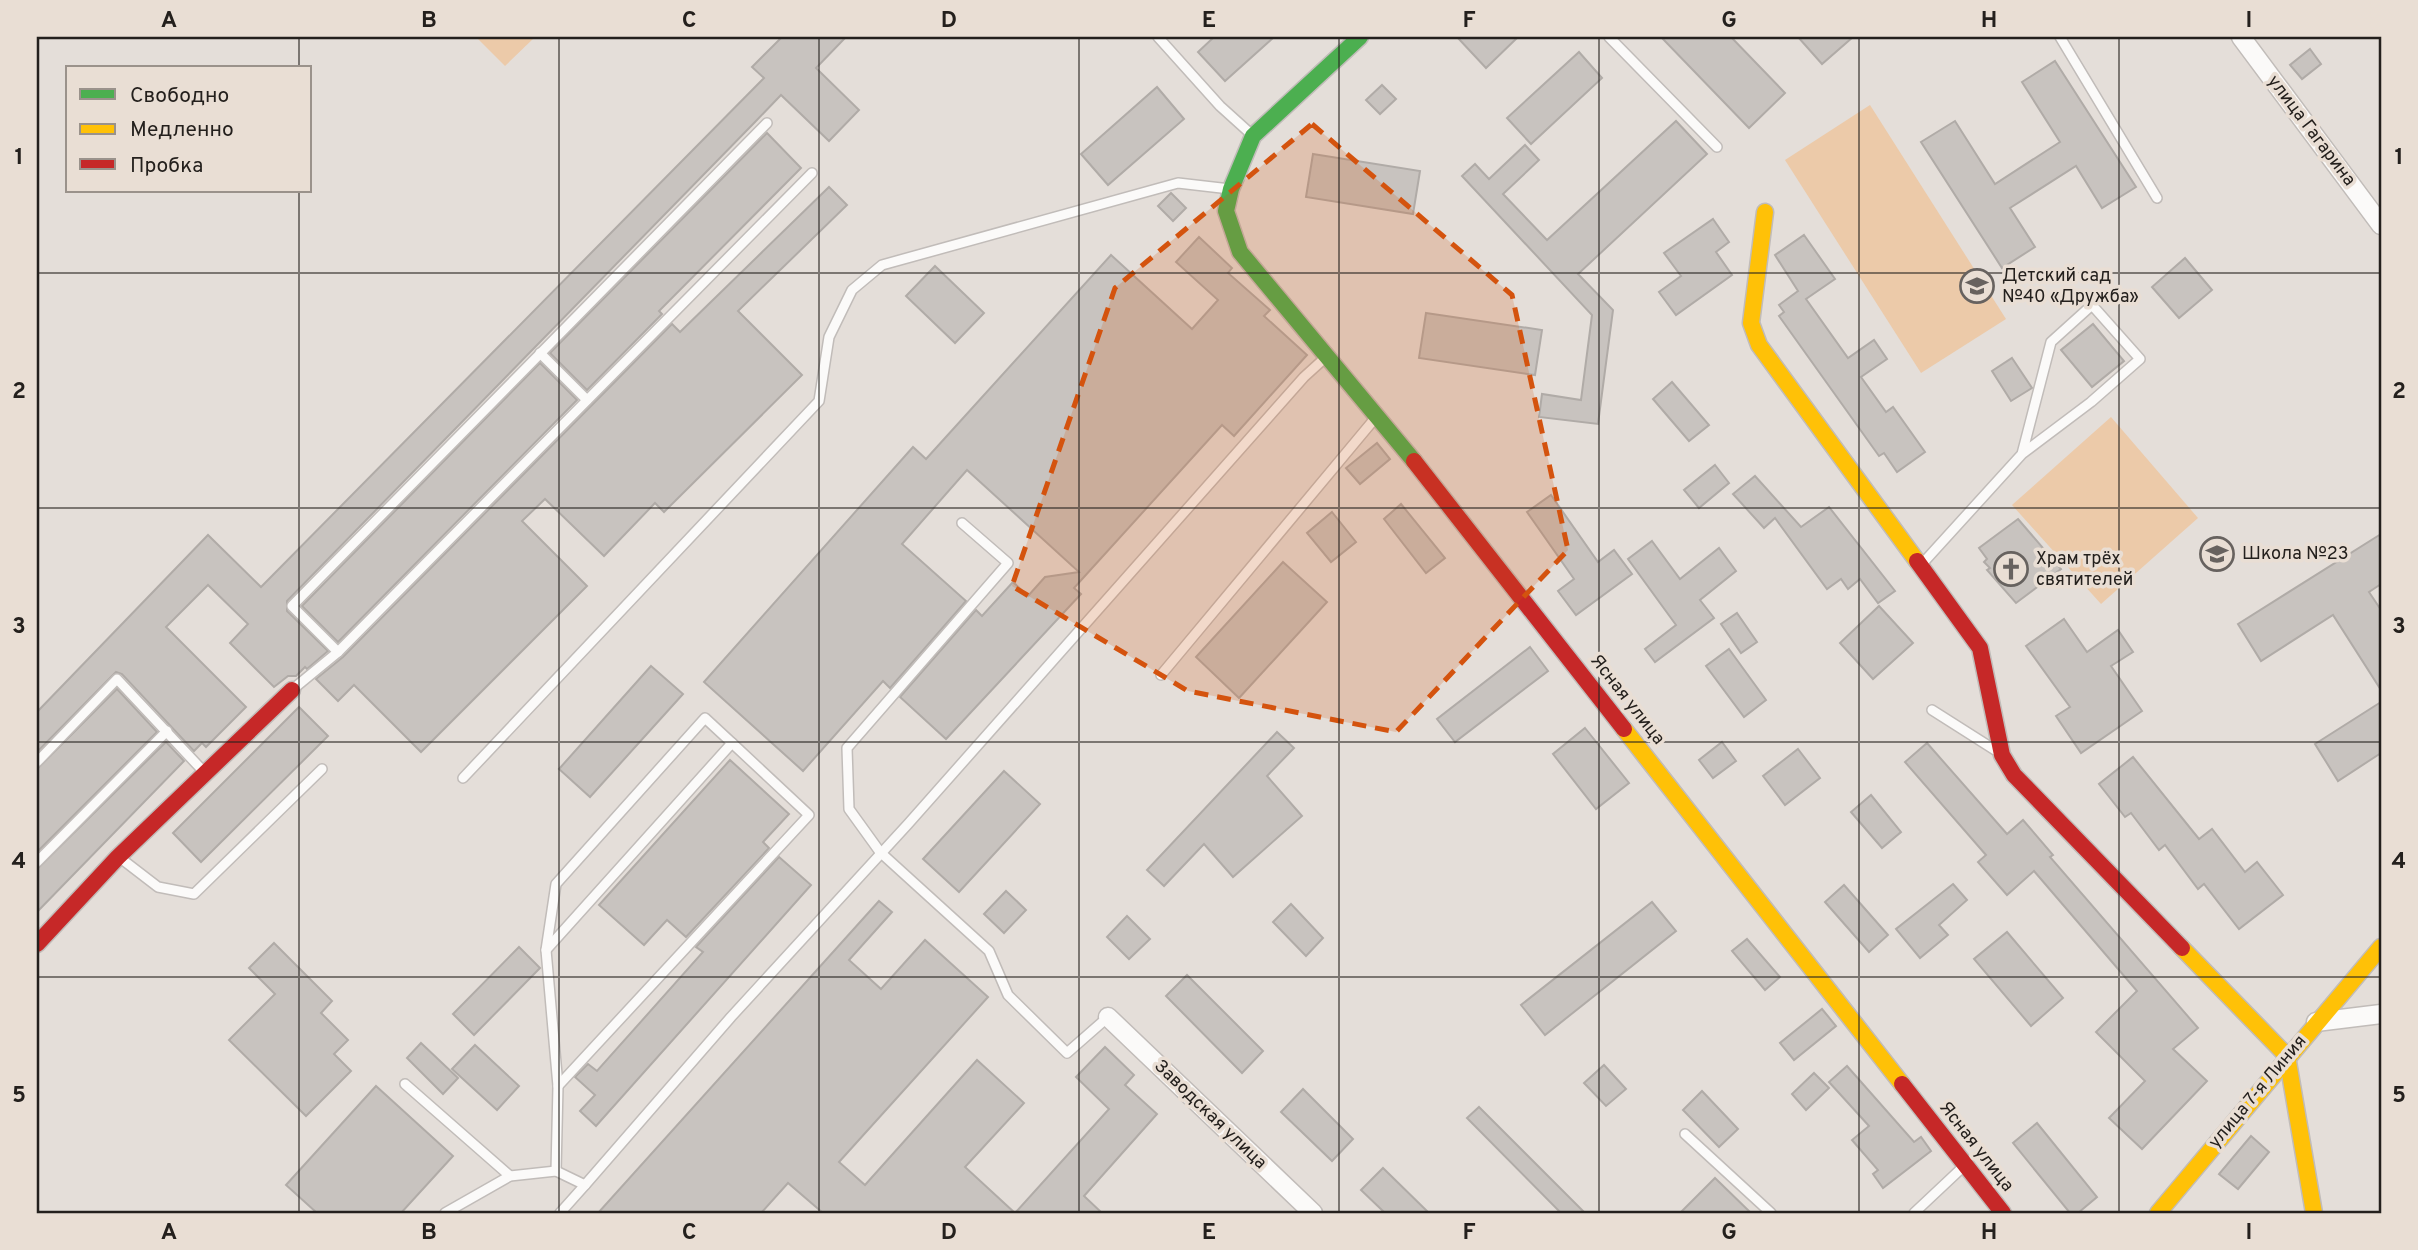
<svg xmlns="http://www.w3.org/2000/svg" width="2418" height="1250" font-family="Overpass,sans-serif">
<rect width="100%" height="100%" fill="#e4ded9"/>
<g fill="#eccaa9">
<polygon points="476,37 535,37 505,66"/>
<polygon points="1870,105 2006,319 1921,373 1785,160"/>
<polygon points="2111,417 2198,518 2101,604 2012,505"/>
</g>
<g fill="#c8c3bf" stroke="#b0aba7" stroke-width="2">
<polygon points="782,37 846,37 816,68 859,110 829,141 781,95 755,122 287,601 287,611 328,651 307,669 305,667 296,676 288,676 274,687 230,643 248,624 208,585 166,627 246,707 206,747 202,743 194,751 122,674 116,672 37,752 37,712 208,535 261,587 764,78 752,67"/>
<polygon points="1214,37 1274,37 1225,81 1198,52"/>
<polygon points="1457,37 1518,37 1486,68"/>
<polygon points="1661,37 1731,37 1785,93 1749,128"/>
<polygon points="1798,37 1853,37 1822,64"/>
<polygon points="2310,49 2321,64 2302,79 2290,65"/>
<polygon points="1579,52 1602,78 1531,144 1507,118"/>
<polygon points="2055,61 2136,187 2102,208 2076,166 2010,208 2035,247 2002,268 1921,142 1955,121 1995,184 2060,142 2022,82"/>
<polygon points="1382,85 1396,99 1380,114 1366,100"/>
<polygon points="1157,87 1184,119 1108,185 1081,154"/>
<polygon points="1676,121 1707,154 1578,274 1613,310 1598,424 1539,417 1542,394 1581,400 1592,315 1462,176 1475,164 1489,179 1525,145 1539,160 1503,194 1547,240"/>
<polygon points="767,133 801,168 659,311 662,314 587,390 550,353"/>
<polygon points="1313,154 1420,171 1413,214 1306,197"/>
<polygon points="829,187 847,205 738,311 802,375 664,512 655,503 604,556 545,499 522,521 587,586 421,752 354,685 338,701 316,679 343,657 672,324 680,332"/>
<polygon points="1171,193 1186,208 1173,221 1158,206"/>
<polygon points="1713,219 1729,242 1716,252 1732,275 1676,315 1659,292 1681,276 1664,253"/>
<polygon points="1804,235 1835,279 1806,299 1848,358 1874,340 1887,359 1861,377 1886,412 1893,407 1925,452 1897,472 1884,453 1879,456 1779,316 1784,312 1779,305 1798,291 1775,255"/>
<polygon points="1199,237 1232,268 1228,273 1270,310 1264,316 1307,355 1234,436 1222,425 1074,588 1081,594 946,739 900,697 976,610 982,616 1013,582 1028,596 1045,577 1079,572 967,470 902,544 966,601 890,688 883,681 803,771 704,682 913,447 926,459 1111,255 1192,329 1218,300 1176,262"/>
<polygon points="2185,258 2212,290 2179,318 2152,287"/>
<polygon points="935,266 984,313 955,343 906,296"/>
<polygon points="1426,313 1542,330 1535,375 1419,358"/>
<polygon points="2093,324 2124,361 2092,387 2061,350"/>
<polygon points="2012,358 2032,388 2011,401 1992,371"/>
<polygon points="540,363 577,400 338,642 302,606"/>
<polygon points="1672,382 1709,425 1689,441 1653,399"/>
<polygon points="1377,443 1390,459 1360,484 1346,468"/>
<polygon points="1715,465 1729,483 1699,508 1684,490"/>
<polygon points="1755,476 1801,527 1829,507 1895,591 1878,603 1860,579 1848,589 1841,579 1827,589 1775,518 1764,528 1733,494"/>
<polygon points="1551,495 1598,562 1614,550 1632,574 1576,615 1558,591 1574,579 1527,512"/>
<polygon points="1401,504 1445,558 1426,573 1384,519"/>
<polygon points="1332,512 1356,542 1331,562 1307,533"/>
<polygon points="2018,519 2061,569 2016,603 1987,570 1990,568 1984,562 1987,559 1979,548"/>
<polygon points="2381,534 2381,584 2369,592 2381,610 2381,690 2333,615 2261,661 2238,624"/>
<polygon points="1652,541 1680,579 1719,548 1736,571 1700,600 1714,618 1655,662 1645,649 1676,625 1628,559"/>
<polygon points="1283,562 1327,602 1239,698 1196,657"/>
<polygon points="1879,606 1913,643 1873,679 1840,643"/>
<polygon points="1737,613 1757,642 1741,653 1721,624"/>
<polygon points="2064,619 2087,652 2118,630 2133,652 2111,666 2142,711 2081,753 2056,716 2070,707 2026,646"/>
<polygon points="1530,647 1548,671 1455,742 1437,719"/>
<polygon points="1729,649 1766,700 1744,717 1706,666"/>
<polygon points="651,666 683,694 590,797 559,769"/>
<polygon points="117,689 157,732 37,852 37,769"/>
<polygon points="2381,702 2381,753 2338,781 2315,744"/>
<polygon points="299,707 328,736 201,862 173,833"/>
<polygon points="1585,728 1629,783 1596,809 1553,754"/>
<polygon points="1277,732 1294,748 1267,776 1302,816 1233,877 1204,844 1164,886 1147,870"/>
<polygon points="166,742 184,761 37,912 37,869"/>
<polygon points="1722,742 1736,761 1713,778 1699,760"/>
<polygon points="1927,743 2007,834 2023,820 2053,855 2050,857 2198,1028 2173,1049 2207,1081 2142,1149 2109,1118 2145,1081 2096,1032 2137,991 2034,871 2007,895 1978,862 1986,855 1905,762"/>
<polygon points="1798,749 1820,778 1785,805 1763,776"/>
<polygon points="2133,757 2199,839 2212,829 2245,872 2257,862 2283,895 2239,929 2204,884 2198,889 2165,845 2159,850 2131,813 2125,817 2099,784"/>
<polygon points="730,760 789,814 763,842 769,848 686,937 667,920 644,945 599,905"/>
<polygon points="1004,771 1040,804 959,892 923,859"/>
<polygon points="1871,795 1901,832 1882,848 1851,812"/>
<polygon points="779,857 811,885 596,1126 580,1111 595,1095 575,1077 588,1064 597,1071 703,952 696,947"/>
<polygon points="1953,884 1967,900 1939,925 1948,935 1920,958 1896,929"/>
<polygon points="1844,885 1888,935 1869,952 1825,902"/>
<polygon points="1006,891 1026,910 1004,933 984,914"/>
<polygon points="879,901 892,912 849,960 881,989 925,940 988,997 839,1162 865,1185 977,1060 1024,1103 965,1167 1015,1213 1109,1109 1076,1077 1105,1047 1134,1075 1125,1085 1157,1114 1084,1196 1102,1213 823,1213 788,1183 761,1213 598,1213"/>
<polygon points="1652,902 1676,931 1545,1035 1521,1005"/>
<polygon points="1291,904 1323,938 1306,956 1273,922"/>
<polygon points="1127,916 1150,939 1129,959 1107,937"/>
<polygon points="2007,932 2063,998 2031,1026 1974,959"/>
<polygon points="1747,939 1780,977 1765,990 1732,951"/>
<polygon points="274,943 332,1001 321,1013 348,1040 334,1054 351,1071 306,1116 229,1040 275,994 249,968"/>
<polygon points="519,947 540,968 474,1035 453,1014"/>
<polygon points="1187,975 1263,1051 1242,1073 1166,996"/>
<polygon points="1822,1009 1836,1026 1794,1060 1780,1043"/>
<polygon points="421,1043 458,1078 443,1094 407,1058"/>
<polygon points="475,1045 519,1086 497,1110 452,1069"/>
<polygon points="1604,1065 1626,1089 1606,1106 1584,1083"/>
<polygon points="1847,1066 1914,1142 1921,1137 1931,1151 1883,1188 1873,1174 1878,1170 1852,1140 1869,1126 1829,1082"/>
<polygon points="1814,1073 1829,1088 1806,1110 1792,1094"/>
<polygon points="376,1086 453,1156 401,1213 317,1213 286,1185"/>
<polygon points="1303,1089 1353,1139 1332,1161 1281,1112"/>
<polygon points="1702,1091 1738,1129 1719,1147 1683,1110"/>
<polygon points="1479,1107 1585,1213 1561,1213 1467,1118"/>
<polygon points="2037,1123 2097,1197 2078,1213 2070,1213 2013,1143"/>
<polygon points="2251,1136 2269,1152 2238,1189 2219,1174"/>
<polygon points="1383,1168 1429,1213 1385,1213 1361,1190"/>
<polygon points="1715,1178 1751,1213 1680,1213"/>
</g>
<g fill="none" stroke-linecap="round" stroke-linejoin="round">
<g stroke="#c1bcb9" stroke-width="12">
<g id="lane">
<polyline points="1158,37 1220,106 1251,134"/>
<polyline points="1609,37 1717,147"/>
<polyline points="2060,37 2157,198"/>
<polyline points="540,353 587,400"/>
<polyline points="962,523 1008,563 847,748 849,809 880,852 989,951 1008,995 1067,1053 1108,1017"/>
<polyline points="1922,564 2022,454 2091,402 2140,359 2092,305 2051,342 2022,454"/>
<polyline points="338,652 292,606 767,123"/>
<polyline points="1161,675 1377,416"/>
<polyline points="293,689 338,652 812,173"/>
<polyline points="1932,710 1995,750"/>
<polyline points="37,762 117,679 205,773"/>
<polyline points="463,778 819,401 829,337 852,290 882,265 1178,183 1230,189"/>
<polyline points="119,857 158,887 194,894 322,769"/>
<polyline points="37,862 167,731"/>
<polyline points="546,950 732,743 809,815 558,1086"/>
<polyline points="405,1084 510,1176"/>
<polyline points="1685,1134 1771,1213"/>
<polyline points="556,1171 558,1086 546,950 556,884 705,718 732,743"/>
<polyline points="585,1185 731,1017 908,824 1304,377 1326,357"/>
<polyline points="445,1213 510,1176 556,1171 585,1185 560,1213"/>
<polyline points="1914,1213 1964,1166"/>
</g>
</g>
<g stroke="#c1bcb9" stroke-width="21">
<g id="street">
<polyline points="2241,37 2381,225"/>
<polyline points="1108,1017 1313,1213"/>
<polyline points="2316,1022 2381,1014"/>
</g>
</g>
<g stroke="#c1bcb9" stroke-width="19">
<polyline id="fast" points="1360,37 1253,136 1231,189 1226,211 1240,252 1414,461"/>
</g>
<g stroke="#c1bcb9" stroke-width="19">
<g id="slow">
<polyline points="1765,212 1751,323 1759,345 1917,561"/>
<polyline points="1624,729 1902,1084"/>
<polyline points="2182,948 2287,1056 2314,1213"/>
<polyline points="2158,1213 2381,947"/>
</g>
</g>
<g stroke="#c1bcb9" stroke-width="19">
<g id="jam">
<polyline points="1414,461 1624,729"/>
<polyline points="1917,561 1980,648 2002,755 2014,775 2182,948"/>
<polyline points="37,944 118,857 292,690"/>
<polyline points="1902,1084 2003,1213"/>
</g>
</g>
<use href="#lane" stroke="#fbfaf9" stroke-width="9"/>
<use href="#street" stroke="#fbfaf9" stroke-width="18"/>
<use href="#fast" stroke="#4caf50" stroke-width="16"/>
<use href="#slow" stroke="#ffc107" stroke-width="16"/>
<use href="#jam" stroke="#c62828" stroke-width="16"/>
</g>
<path fill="#d4530e" fill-opacity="0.2" stroke="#d4530e" stroke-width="5" stroke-dasharray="14 9" stroke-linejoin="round" d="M1312,124L1512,295L1568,550L1396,732L1188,691L1012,586L1115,288Z"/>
<path fill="none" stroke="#24201d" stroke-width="2" stroke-opacity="0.55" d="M299,37V68M559,37V1213M819,37V1213M1079,37V1213M1339,37V1213M1599,37V1213M1859,37V1213M2119,37V1213M299,191V1213M37,273H2381M37,508H2381M37,742H2381M37,977H2381"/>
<defs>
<g id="school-ring" transform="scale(1.75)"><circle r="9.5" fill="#e9ded4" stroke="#67625f" stroke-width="1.5"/><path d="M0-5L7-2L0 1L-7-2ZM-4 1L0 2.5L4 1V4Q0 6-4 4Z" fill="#67625f"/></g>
<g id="church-ring" transform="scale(1.75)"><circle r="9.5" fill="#e9ded4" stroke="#67625f" stroke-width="1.5"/><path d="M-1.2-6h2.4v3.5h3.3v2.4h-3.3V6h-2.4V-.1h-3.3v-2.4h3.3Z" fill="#67625f"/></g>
</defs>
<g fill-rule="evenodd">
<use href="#school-ring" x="1977" y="286"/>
<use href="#school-ring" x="2217" y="554"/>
<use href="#church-ring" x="2011" y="569"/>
</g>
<g text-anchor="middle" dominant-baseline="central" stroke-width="7" stroke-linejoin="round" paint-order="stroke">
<g font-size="18" fill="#24201d" stroke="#e9ded4">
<text transform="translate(2311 131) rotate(53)">улица Гагарина</text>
<text transform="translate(1627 700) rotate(52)">Ясная улица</text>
<text transform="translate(2258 1092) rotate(-50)">улица 7-я Линия</text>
<text transform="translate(1210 1115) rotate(44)">Заводская улица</text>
<text transform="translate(1976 1147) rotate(52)">Ясная улица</text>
</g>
<g font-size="18" fill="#24201d" stroke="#e9ded4" text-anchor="start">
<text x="2002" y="276">Детский сад<tspan x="2002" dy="21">№40 «Дружба»</tspan></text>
<text x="2242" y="554">Школа №23</text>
<text x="2036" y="559">Храм трёх<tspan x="2036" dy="21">святителей</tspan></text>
</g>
</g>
<rect width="2418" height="1250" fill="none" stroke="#e9ded4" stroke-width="77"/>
<rect x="66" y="66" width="245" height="126" fill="#e9ded4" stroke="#9a928b" stroke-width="2"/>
<rect x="80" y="89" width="35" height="10" fill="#4caf50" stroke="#9a928b" stroke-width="2"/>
<text x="130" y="102" font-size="21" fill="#24201d">Свободно</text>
<rect x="80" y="124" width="35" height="10" fill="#ffc107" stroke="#9a928b" stroke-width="2"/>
<text x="130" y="136" font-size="21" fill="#24201d">Медленно</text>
<rect x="80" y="159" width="35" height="10" fill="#c62828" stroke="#9a928b" stroke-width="2"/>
<text x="130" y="172" font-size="21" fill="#24201d">Пробка</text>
<rect x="38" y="38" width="2342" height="1174" fill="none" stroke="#24201d" stroke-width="2.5"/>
<g font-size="23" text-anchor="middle" font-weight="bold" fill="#24201d">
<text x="169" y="27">A</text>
<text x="429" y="27">B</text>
<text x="689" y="27">C</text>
<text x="949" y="27">D</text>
<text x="1209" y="27">E</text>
<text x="1469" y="27">F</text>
<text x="1729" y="27">G</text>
<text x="1989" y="27">H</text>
<text x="2249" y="27">I</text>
<text x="19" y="164">1</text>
<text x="2399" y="164">1</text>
<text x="19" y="398">2</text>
<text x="2399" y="398">2</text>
<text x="19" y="633">3</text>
<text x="2399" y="633">3</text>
<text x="19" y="868">4</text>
<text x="2399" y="868">4</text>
<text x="19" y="1102">5</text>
<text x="2399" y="1102">5</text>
<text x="169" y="1239">A</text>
<text x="429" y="1239">B</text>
<text x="689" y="1239">C</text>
<text x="949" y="1239">D</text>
<text x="1209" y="1239">E</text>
<text x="1469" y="1239">F</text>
<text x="1729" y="1239">G</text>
<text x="1989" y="1239">H</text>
<text x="2249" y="1239">I</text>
</g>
</svg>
